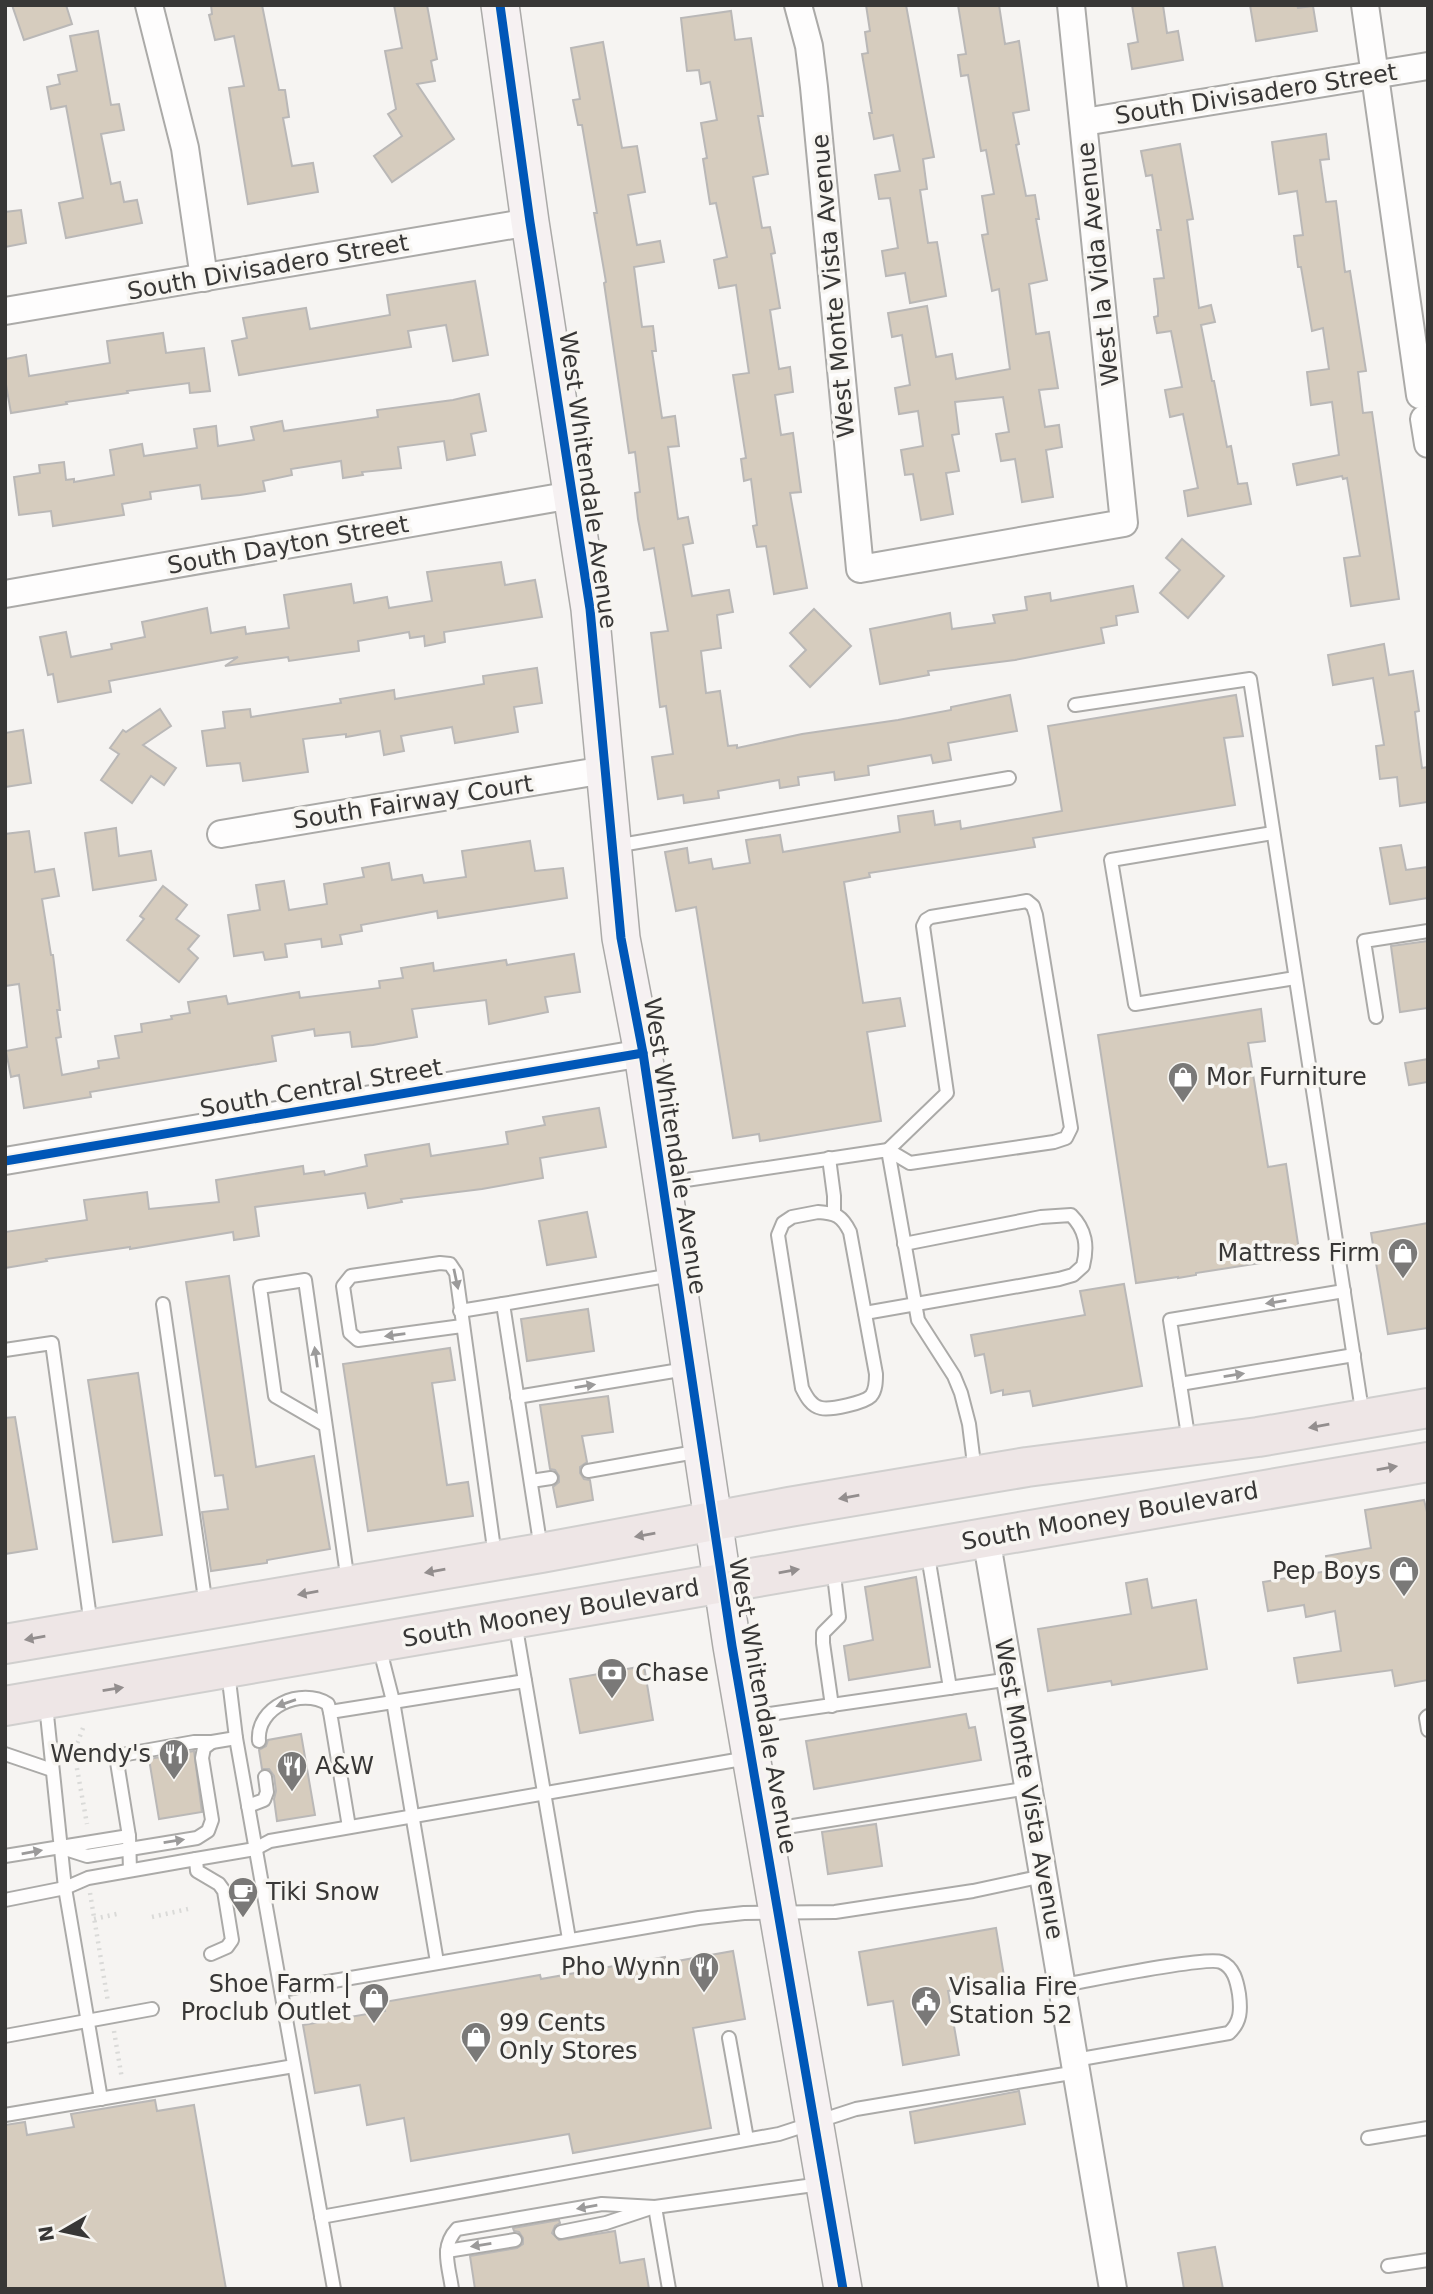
<svg xmlns="http://www.w3.org/2000/svg" width="1433" height="2294" font-family="'DejaVu Sans',sans-serif">
<rect width="100%" height="100%" fill="#f6f4f2"/>
<g fill="#d6ccbe" stroke="#bab8b7" stroke-width="2">
<polygon points="12,5 66,5 72,24 24,40"/>
<polygon points="211,5 262,5 279,90 285,90 289,117 283,118 292,166 313,163 318,192 248,204 229,88 244,86 234,36 215,40 209,15 212,14"/>
<polygon points="394,5 427,5 437,59 431,61 435,81 417,84 454,139 392,182 374,156 402,136 388,114 396,109 385,51 402,48"/>
<polygon points="866,5 906,5 934,157 923,159 927,189 920,190 928,243 937,242 946,296 910,303 905,273 886,276 882,251 898,248 890,198 879,199 875,175 900,171 893,135 874,139 869,113 872,113 862,54 868,53 865,32 870,31"/>
<polygon points="958,5 999,5 1005,44 1019,41 1029,110 1013,113 1019,144 1016,145 1026,196 1035,195 1039,219 1036,219 1047,280 1029,284 1036,334 1049,332 1058,388 1039,390 1045,427 1059,425 1062,447 1046,450 1053,497 1022,502 1015,459 1001,461 996,434 1009,432 1003,397 955,402 959,434 952,435 959,471 946,473 953,514 921,520 913,474 905,475 901,450 923,446 918,411 899,414 895,388 910,385 902,335 892,337 888,313 927,306 936,357 952,354 956,379 1010,369 999,289 992,291 982,235 988,234 982,196 994,194 986,150 981,151 968,75 961,76 958,55 966,54"/>
<polygon points="1132,5 1163,5 1167,33 1178,31 1183,60 1132,69 1128,44 1138,42"/>
<polygon points="1250,5 1297,5 1298,8 1313,6 1317,31 1256,41"/>
<polygon points="731,11 735,40 751,38 763,116 758,116 768,174 753,177 762,228 770,227 775,253 771,254 780,308 770,310 779,369 790,367 793,392 775,395 781,435 793,433 801,492 790,493 807,588 774,594 766,546 757,547 753,526 757,525 751,479 744,481 741,459 746,458 733,375 749,373 736,285 719,288 714,260 727,257 716,203 710,204 703,159 707,158 701,123 717,120 710,82 701,84 699,70 687,71 681,18"/>
<polygon points="98,31 111,105 119,104 124,130 101,134 111,184 120,182 124,202 137,200 142,223 66,238 59,203 83,198 66,106 51,109 47,87 60,84 58,75 77,71 70,36"/>
<polygon points="603,42 622,148 637,146 645,192 628,195 637,245 660,241 664,262 634,267 642,327 653,326 656,351 652,351 662,418 675,416 679,446 668,447 678,519 688,517 693,543 683,545 692,596 729,590 733,612 717,615 721,648 701,651 706,693 720,691 728,746 737,745 737,748 802,734 898,720 951,710 951,707 1010,695 1017,731 948,743 951,760 933,763 931,755 868,766 869,775 835,780 834,772 798,777 799,785 780,788 779,780 718,791 719,798 684,803 683,795 658,799 652,757 673,754 666,706 660,707 651,633 668,631 654,548 644,550 638,519 635,493 640,492 635,452 629,453 604,283 606,282 594,213 597,213 582,125 578,125 573,100 580,99 571,48"/>
<polygon points="1326,134 1329,159 1320,160 1326,202 1336,201 1345,272 1350,271 1366,371 1358,372 1363,413 1372,412 1399,599 1351,606 1344,558 1360,556 1347,478 1343,479 1342,476 1297,485 1293,464 1339,455 1332,402 1311,405 1307,372 1329,369 1323,328 1312,331 1301,267 1298,267 1294,236 1303,235 1297,191 1279,194 1272,142"/>
<polygon points="1180,144 1193,219 1187,220 1199,308 1211,305 1215,322 1201,325 1212,381 1214,381 1227,447 1231,446 1238,484 1247,483 1251,504 1188,516 1184,491 1198,488 1183,414 1170,417 1165,390 1182,387 1171,331 1157,333 1154,317 1158,316 1158,309 1154,279 1164,278 1157,230 1161,230 1152,175 1146,176 1141,151"/>
<polygon points="21,210 26,243 5,247 5,212"/>
<polygon points="475,281 488,355 453,361 446,325 408,331 411,347 239,375 232,341 247,338 243,318 306,308 310,329 390,315 387,295"/>
<polygon points="163,333 166,353 204,348 210,391 190,393 189,383 127,391 128,393 66,402 67,404 11,413 5,379 5,359 26,355 29,376 110,363 107,341"/>
<polygon points="479,394 486,431 471,434 475,455 447,460 444,441 398,447 401,468 362,472 363,475 343,478 341,461 291,469 292,475 263,481 265,491 240,495 202,499 200,485 150,492 151,499 122,504 124,515 53,526 51,511 19,515 14,477 40,473 39,465 64,462 66,480 74,479 74,482 114,475 110,450 142,444 144,456 197,448 194,429 216,426 218,446 254,440 251,427 282,421 284,431 378,417 377,410 453,400"/>
<polygon points="1182,539 1224,576 1188,618 1160,593 1180,570 1166,558"/>
<polygon points="501,562 505,585 535,580 542,617 444,632 445,642 425,646 424,636 410,638 409,632 358,641 359,651 289,661 288,657 225,666 238,657 109,681 111,692 58,702 53,674 48,675 40,637 66,632 71,657 112,649 111,644 145,637 142,622 207,608 211,633 245,627 246,634 289,628 284,595 351,584 354,603 387,597 389,608 432,601 427,572"/>
<polygon points="1133,586 1138,612 1116,616 1117,625 1101,628 1104,643 1015,660 928,671 929,675 880,684 870,629 950,613 952,629 995,623 993,615 1027,610 1025,597 1050,593 1051,601"/>
<polygon points="814,609 851,646 810,687 790,666 806,650 790,633"/>
<polygon points="1384,644 1389,675 1413,671 1419,711 1415,712 1422,768 1428,767 1428,802 1400,806 1397,777 1380,779 1376,746 1384,745 1373,678 1333,685 1328,655"/>
<polygon points="537,668 542,703 514,707 518,732 455,743 452,727 401,736 404,751 384,755 380,731 346,737 346,734 303,739 308,772 243,781 240,763 207,766 202,731 225,728 223,712 250,709 251,717 341,703 340,699 394,690 395,699 484,684 483,676"/>
<polygon points="1236,695 1243,736 1224,738 1235,805 1033,838 1035,847 869,873 870,877 844,882 863,1003 900,998 905,1026 867,1032 881,1121 760,1141 759,1134 733,1138 696,907 676,911 665,852 687,848 689,863 711,859 713,869 750,863 746,840 780,835 783,852 900,832 898,816 933,811 935,825 960,821 961,829 1062,811 1048,726"/>
<polygon points="160,709 171,726 143,745 176,768 164,785 151,776 132,803 101,780 119,754 110,748 123,730 126,732"/>
<polygon points="23,730 31,783 5,787 5,733"/>
<polygon points="116,828 119,856 151,851 156,880 93,890 85,833"/>
<polygon points="29,831 35,872 54,869 59,896 42,899 51,955 53,955 60,1010 57,1010 61,1037 56,1038 62,1075 99,1068 98,1061 119,1058 115,1036 142,1032 141,1024 172,1019 171,1016 190,1013 188,1002 226,996 228,1004 299,992 300,998 380,988 379,981 403,978 401,968 433,963 434,971 506,960 507,965 574,954 580,992 545,997 548,1012 489,1024 486,1000 412,1009 417,1037 373,1045 352,1047 350,1032 315,1036 314,1029 272,1036 276,1061 90,1092 91,1097 24,1108 19,1075 11,1077 6,1051 27,1047 19,984 5,986 5,834"/>
<polygon points="530,841 535,871 563,868 567,898 438,918 437,911 361,925 362,931 340,935 342,944 322,947 321,939 285,944 287,957 265,960 263,952 234,956 228,915 260,910 256,885 284,881 289,910 327,904 324,884 364,877 362,868 389,863 392,880 422,875 424,883 466,877 462,851"/>
<polygon points="1401,845 1406,870 1428,867 1428,898 1390,904 1380,848"/>
<polygon points="163,886 187,905 176,919 199,936 188,949 198,958 179,982 127,940 144,919 140,916"/>
<polygon points="1428,941 1428,1008 1400,1012 1391,946"/>
<polygon points="1261,1009 1265,1041 1248,1043 1268,1167 1286,1164 1300,1257 1196,1273 1196,1275 1178,1278 1178,1277 1136,1283 1098,1035"/>
<polygon points="1428,1059 1428,1082 1409,1085 1405,1063"/>
<polygon points="599,1108 606,1147 540,1158 543,1178 482,1189 401,1199 402,1202 368,1208 365,1193 255,1207 259,1236 234,1240 233,1232 130,1249 130,1247 46,1259 47,1261 5,1268 5,1232 87,1220 84,1200 147,1192 149,1209 219,1202 216,1180 303,1166 304,1174 324,1171 325,1175 367,1166 365,1155 429,1144 431,1156 508,1144 506,1132 545,1125 543,1117"/>
<polygon points="587,1212 596,1257 547,1265 539,1221"/>
<polygon points="1428,1223 1428,1328 1388,1334 1371,1233"/>
<polygon points="229,1276 256,1467 314,1456 330,1549 267,1560 267,1563 211,1571 202,1512 228,1509 223,1475 215,1476 186,1282"/>
<polygon points="1124,1284 1142,1386 1033,1406 1030,1391 1003,1395 1003,1390 991,1393 984,1354 975,1356 971,1335 1085,1315 1080,1291"/>
<polygon points="588,1309 594,1351 527,1361 521,1319"/>
<polygon points="450,1348 455,1380 432,1383 447,1485 468,1482 473,1516 368,1531 343,1364"/>
<polygon points="138,1373 162,1535 113,1542 88,1380"/>
<polygon points="608,1396 613,1432 582,1436 587,1462 580,1467 580,1473 584,1479 590,1480 593,1500 557,1507 553,1487 559,1482 559,1476 555,1470 550,1469 540,1405"/>
<polygon points="15,1417 37,1549 5,1554 5,1418"/>
<polygon points="1424,1500 1428,1516 1428,1680 1395,1686 1392,1670 1298,1683 1294,1658 1341,1651 1335,1611 1306,1617 1304,1605 1268,1611 1263,1582 1328,1571 1326,1556 1371,1548 1365,1510"/>
<polygon points="916,1577 930,1667 849,1680 844,1646 873,1640 865,1587"/>
<polygon points="1147,1579 1152,1608 1196,1600 1207,1669 1112,1685 1111,1681 1048,1691 1038,1629 1131,1614 1126,1583"/>
<polygon points="644,1666 653,1720 580,1733 570,1679"/>
<polygon points="966,1714 969,1728 975,1727 981,1760 814,1789 806,1741"/>
<polygon points="301,1734 315,1815 277,1821 274,1799 276,1791 274,1776 269,1769 262,1769 259,1750 266,1746 268,1740"/>
<polygon points="194,1751 202,1812 159,1819 149,1759"/>
<polygon points="876,1824 882,1866 828,1874 822,1832"/>
<polygon points="996,1928 1005,1982 948,1991 959,2055 903,2065 893,2001 868,2005 859,1952"/>
<polygon points="733,1951 745,2019 693,2028 711,2128 573,2153 569,2134 411,2161 404,2118 367,2125 360,2085 315,2093 303,2025 385,2011 384,2002 540,1975 541,1979 665,1957 666,1963"/>
<polygon points="1019,2091 1025,2124 915,2143 910,2112"/>
<polygon points="155,2100 157,2111 194,2105 226,2289 5,2289 5,2125 25,2122 27,2135 74,2127 71,2114"/>
<polygon points="559,2220 560,2223 555,2226 552,2233 559,2240 615,2231 620,2263 644,2259 649,2289 475,2289 470,2256 517,2248 523,2244 523,2238 519,2232 514,2231 513,2228"/>
<polygon points="1215,2247 1223,2289 1184,2289 1178,2253"/>
</g>
<g fill="none" stroke-linecap="round" stroke-linejoin="round">
<g stroke="#abaaa8" stroke-width="16">
<g id="lane">
<polyline points="1075,705 1250,679 1363,1417"/>
<polyline points="1273,833 1111,860 1135,1004 1295,978"/>
<polyline points="615,846 1009,778"/>
<polygon points="1027,901 1033,906 1036,915 1071,1128 1066,1138 1054,1142 910,1163 888,1150 947,1093 923,926 926,920 931,917"/>
<polyline points="1376,1017 1364,941 1428,931"/>
<polyline points="829,1158 834,1196 834,1212"/>
<polyline points="666,1183 888,1150 918,1320 954,1376 961,1393 969,1424 975,1472"/>
<path d="M818,1212C836,1213 842,1216 850,1232L876,1374C876,1381 876,1390 871,1396C864,1403 831,1410 821,1408C811,1406 806,1396 802,1388L778,1235L783,1223L792,1217Z"/>
<polyline points="1344,1291 1170,1320 1180,1384 1354,1355"/>
<polyline points="163,1304 206,1606"/>
<polyline points="460,1311 503,1304"/>
<path d="M865,1313L1059,1279L1073,1275L1083,1266C1088,1246 1086,1230 1071,1215L1041,1217L904,1244"/>
<polyline points="462,1326 358,1340 350,1333 343,1286 351,1276 440,1263 450,1264 456,1273 495,1556"/>
<polyline points="5,1350 52,1343 91,1625"/>
<polyline points="1180,1384 1189,1442"/>
<polyline points="517,1397 686,1369"/>
<polyline points="325,1425 275,1396 260,1287 305,1280 348,1582"/>
<polyline points="588,1471 701,1451"/>
<polyline points="531,1481 551,1478"/>
<polyline points="541,1549 503,1304 672,1275"/>
<polyline points="927,1550 950,1688"/>
<polyline points="515,1622 569,1939"/>
<polyline points="379,1646 393,1701 437,1962"/>
<polyline points="228,1672 236,1738 334,2289"/>
<polyline points="46,1705 65,1888 101,2099"/>
<polyline points="832,1706 823,1643 823,1633 839,1617 833,1567"/>
<polyline points="1428,1716 1426,1718 1428,1730"/>
<polyline points="749,1717 1011,1679"/>
<path d="M259,1741C256,1707 301,1687 328,1704L330,1712"/>
<polyline points="5,1754 52,1770"/>
<polyline points="248,1806 264,1800 267,1792 265,1777"/>
<polyline points="349,1827 330,1712 525,1681"/>
<polyline points="768,1830 1029,1788"/>
<polyline points="59,1847 87,1856 197,1838 208,1831 212,1820 202,1758 204,1748 212,1742"/>
<polyline points="5,1856 129,1836"/>
<polyline points="196,1859 255,1849 270,1841 748,1758"/>
<polyline points="130,1870 129,1836 116,1756 194,1742 212,1742 236,1738"/>
<polyline points="5,1900 65,1888 88,1878 196,1859 197,1871 219,1884 224,1891 232,1940 227,1947 211,1954"/>
<path d="M1062,1985C1087,1981 1206,1956 1221,1962C1234,1967 1237,1982 1239,1994C1241,2010 1241,2022 1229,2033L1075,2060"/>
<polyline points="281,1990 699,1918 744,1913 835,1912 973,1891 1043,1876"/>
<polyline points="5,2036 152,2009"/>
<polyline points="729,2038 747,2139"/>
<polyline points="5,2115 294,2066"/>
<polyline points="1368,2138 1428,2128"/>
<polyline points="655,2207 669,2289"/>
<polyline points="321,2217 779,2134 856,2109 1077,2072"/>
<polyline points="561,2232 606,2223 648,2209"/>
<polyline points="447,2251 515,2240"/>
<polyline points="1388,2266 1428,2260"/>
<path d="M452,2289C449,2266 440,2247 457,2229L602,2204L655,2207L821,2184"/>
</g>
</g>
<g stroke="#abaaa8" stroke-width="30">
<g id="street">
<polyline points="149,5 185,148 204,278"/>
<polyline points="798,5 809,46 814,87 860,569 1124,523 1071,5"/>
<polyline points="1365,5 1420,395"/>
<polyline points="1084,122 1428,66"/>
<polyline points="5,311 530,222"/>
<polyline points="1424,419 1428,444"/>
<polyline points="5,594 572,495"/>
<polyline points="221,834 605,770"/>
<polyline points="5,1161 643,1053"/>
<polyline points="986,1537 1113,2289"/>
</g>
</g>
<g stroke="#abaaa8" stroke-width="40">
<polyline id="secondary" points="500,5 530,222 590,609 621,938 643,1053 732,1646 843,2289"/>
</g>
<g stroke="#d0cfce" stroke-width="42">
<g id="primary">
<polyline points="5,1644 541,1553 789,1507 1027,1467 1258,1437 1428,1408"/>
<polyline points="5,1706 1428,1462"/>
</g>
</g>
<g stroke="#dadad8" stroke-width="4.5" stroke-dasharray="2 5" stroke-linecap="butt">
<polyline points="83,1728 74,1752 87,1824"/>
<polyline points="90,1893 108,2002"/>
<polyline points="152,1917 188,1909"/>
<polyline points="94,1919 121,1913"/>
<polyline points="114,2031 122,2079"/>
</g>
<use href="#lane" stroke="#fefdfd" stroke-width="12"/>
<use href="#street" stroke="#fefdfd" stroke-width="26"/>
<use href="#secondary" stroke="#f6f1f2" stroke-width="37"/>
<use href="#primary" stroke="#eee6e6" stroke-width="38"/>
<g stroke="#f7f5f1" stroke-width="13">
<g id="cycleway">
<polyline points="500,5 530,222 590,609 621,938 643,1053 732,1646 843,2289"/>
<polyline points="5,1161 643,1053"/>
</g>
</g>
<use href="#cycleway" stroke="#0057b8" stroke-width="9"/>
</g>
<defs><path id="oneway-solid" d="M-6-.8H1V-3.2L6.5 0L1 3.2V.8H-6Z" transform="scale(1.75)"/></defs>
<g fill="#9b9a9a">
<use href="#oneway-solid" transform="translate(456 1279) rotate(78)"/>
<use href="#oneway-solid" transform="translate(1276 1302) rotate(171)"/>
<use href="#oneway-solid" transform="translate(395 1335) rotate(172)"/>
<use href="#oneway-solid" transform="translate(316 1357) rotate(-98)"/>
<use href="#oneway-solid" transform="translate(1234 1375) rotate(-9)"/>
<use href="#oneway-solid" transform="translate(585 1386) rotate(-9)"/>
<use href="#oneway-solid" transform="translate(286 1703) rotate(161)"/>
<use href="#oneway-solid" transform="translate(174 1841) rotate(-9)"/>
<use href="#oneway-solid" transform="translate(32 1852) rotate(-10)"/>
<use href="#oneway-solid" transform="translate(587 2207) rotate(170)"/>
<use href="#oneway-solid" transform="translate(481 2245) rotate(171)"/>
</g>
<g fill="#938e8e">
<use href="#oneway-solid" transform="translate(1319 1426) rotate(170)"/>
<use href="#oneway-solid" transform="translate(1387 1468) rotate(-10)"/>
<use href="#oneway-solid" transform="translate(849 1497) rotate(170)"/>
<use href="#oneway-solid" transform="translate(645 1535) rotate(170)"/>
<use href="#oneway-solid" transform="translate(435 1571) rotate(170)"/>
<use href="#oneway-solid" transform="translate(789 1571) rotate(-10)"/>
<use href="#oneway-solid" transform="translate(308 1593) rotate(170)"/>
<use href="#oneway-solid" transform="translate(35 1638) rotate(170)"/>
<use href="#oneway-solid" transform="translate(113 1689) rotate(-9)"/>
</g>
<defs>
<g id="shop-pin" transform="scale(1.575)"><path d="M0 17L-7.5 6A9.5 9.5 0 1 1 7.5 6Z" fill="#7a7978" stroke="#f7f5f1"/><path d="M-5-2.5h2.3a2.7 3.5 0 0 1 5.4 0H5L5.5 6h-11ZM-1.5-2.5h3a1.5 2.3 0 0 0-3 0Z" fill="#fff"/></g>
<g id="bank-pin" transform="scale(1.575)"><path d="M0 17L-7.5 6A9.5 9.5 0 1 1 7.5 6Z" fill="#7a7978" stroke="#f7f5f1"/><path d="M-6-4H6V4H-6ZM0-2.3a2.3 2.3 0 1 0 0 4.6a2.3 2.3 0 1 0 0-4.6Z" fill="#fff"/></g>
<g id="restaurant-pin" transform="scale(1.575)"><path d="M0 17L-7.5 6A9.5 9.5 0 1 1 7.5 6Z" fill="#7a7978" stroke="#f7f5f1"/><path d="M-5-6h1v4h1v-4h1v4h1v-4h1v5L-1.5 .5V6h-2V.5L-5-1ZM5-6V6H3V1.5H1.5Q1.5-4 5-6Z" fill="#fff"/></g>
<g id="cafe-pin" transform="scale(1.575)"><path d="M0 17L-7.5 6A9.5 9.5 0 1 1 7.5 6Z" fill="#7a7978" stroke="#f7f5f1"/><path d="M-5.5-4.5H6V0H3Q3 3.5 0 3.5H-2.5Q-5.5 3.5-5.5 0ZM3-3.2v2h1.7v-2ZM-6 4.5H4V6H-6Z" fill="#fff"/></g>
<g id="civic-pin" transform="scale(1.575)"><path d="M0 17L-7.5 6A9.5 9.5 0 1 1 7.5 6Z" fill="#7a7978" stroke="#f7f5f1"/><path d="M-.6-6.5H3V-4.5H.6V-3L4-1V1h2V6H-6V1h2V-1L-.6-3ZM-1.2 2.5V6h2.4V2.5Z" fill="#fff"/></g>
</defs>
<g fill-rule="evenodd">
<use href="#shop-pin" x="1183" y="1077"/>
<use href="#shop-pin" x="1403" y="1253"/>
<use href="#shop-pin" x="1404" y="1571"/>
<use href="#bank-pin" x="612" y="1673"/>
<use href="#restaurant-pin" x="174" y="1754"/>
<use href="#restaurant-pin" x="292" y="1766"/>
<use href="#cafe-pin" x="243" y="1892"/>
<use href="#restaurant-pin" x="704" y="1967"/>
<use href="#shop-pin" x="374" y="1998"/>
<use href="#civic-pin" x="926" y="2001"/>
<use href="#shop-pin" x="476" y="2037"/>
</g>
<g text-anchor="middle" dominant-baseline="central" stroke-width="7" stroke-linejoin="round" paint-order="stroke">
<g font-size="24" fill="#383736" stroke="#f7f5f1">
<text transform="translate(1256 94) rotate(-9)">South Divisadero Street</text>
<text transform="translate(1098 264) rotate(-96)">West la Vida Avenue</text>
<text transform="translate(268 267) rotate(-10)">South Divisadero Street</text>
<text transform="translate(833 286) rotate(-95)">West Monte Vista Avenue</text>
<text transform="translate(588 480) rotate(82)">West Whitendale Avenue</text>
<text transform="translate(288 545) rotate(-10)">South Dayton Street</text>
<text transform="translate(413 802) rotate(-9)">South Fairway Court</text>
<text transform="translate(321 1088) rotate(-10)">South Central Street</text>
<text transform="translate(675 1146) rotate(81)">West Whitendale Avenue</text>
<text transform="translate(1110 1516) rotate(-10)">South Mooney Boulevard</text>
<text transform="translate(551 1613) rotate(-10)">South Mooney Boulevard</text>
<text transform="translate(763 1706) rotate(80)">West Whitendale Avenue</text>
<text transform="translate(1029 1789) rotate(80)">West Monte Vista Avenue</text>
</g>
<g font-size="24" fill="#383736" stroke="#f7f5f1" text-anchor="start">
<text x="1206" y="1077">Mor Furniture</text>
<text x="1380" y="1253" text-anchor="end">Mattress Firm</text>
<text x="1381" y="1571" text-anchor="end">Pep Boys</text>
<text x="635" y="1673">Chase</text>
<text x="151" y="1754" text-anchor="end">Wendy's</text>
<text x="315" y="1766">A&amp;W</text>
<text x="266" y="1892">Tiki Snow</text>
<text x="681" y="1967" text-anchor="end">Pho Wynn</text>
<text x="351" y="1984" text-anchor="end">Shoe Farm |<tspan x="351" dy="28">Proclub Outlet</tspan></text>
<text x="949" y="1987">Visalia Fire<tspan x="949" dy="28">Station 52</tspan></text>
<text x="499" y="2023">99 Cents<tspan x="499" dy="28">Only Stores</tspan></text>
</g>
</g>
<rect width="1433" height="2294" fill="none" stroke="#383736" stroke-width="14"/>
<g transform="translate(63 2231) rotate(261)" stroke="#f7f5f1" stroke-width="5" paint-order="stroke">
<path d="M0-5L12 26L0 18L-12 26Z" fill="#383736"/>
<text y="-10" font-size="19" font-weight="bold" text-anchor="middle" fill="#383736">N</text>
</g>
</svg>
